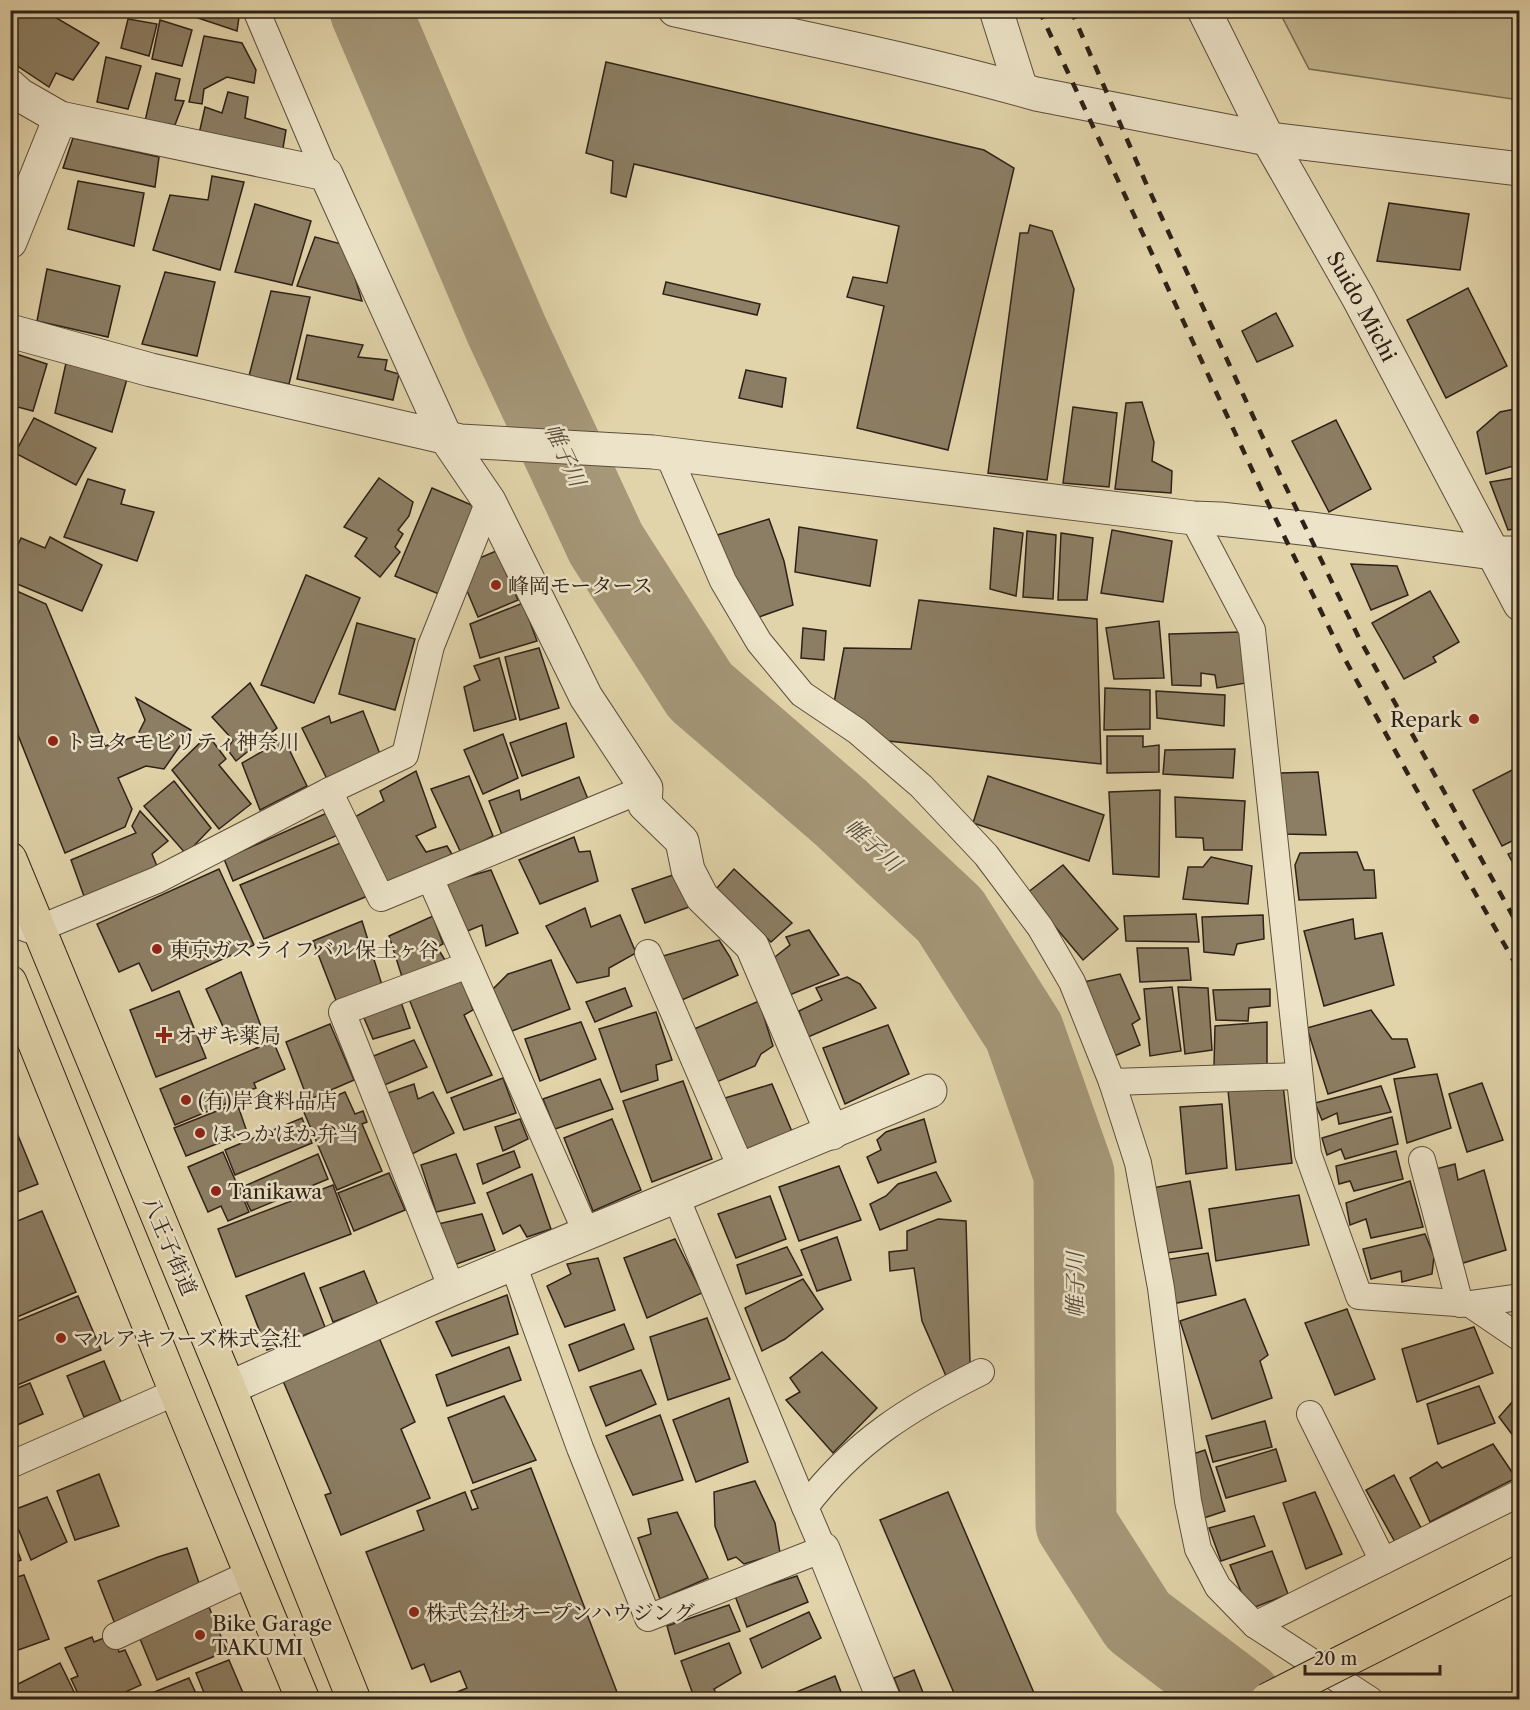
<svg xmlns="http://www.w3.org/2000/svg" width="1530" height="1710" font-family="'Libre Caslon Text','Noto Serif JP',serif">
<rect width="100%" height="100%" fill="#e2d4aa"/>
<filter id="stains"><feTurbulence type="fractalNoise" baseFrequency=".00333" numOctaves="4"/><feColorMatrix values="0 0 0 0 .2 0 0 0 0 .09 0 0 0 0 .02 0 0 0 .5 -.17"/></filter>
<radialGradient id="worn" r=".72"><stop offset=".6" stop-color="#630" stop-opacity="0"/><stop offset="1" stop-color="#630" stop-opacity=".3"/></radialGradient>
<polygon fill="#c3b691" stroke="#786c54" stroke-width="1.5" points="1279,11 1519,11 1519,100 1309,69"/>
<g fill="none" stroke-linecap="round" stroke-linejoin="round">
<polyline stroke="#a59778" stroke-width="81" points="370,10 507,331 606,544 700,691 840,812 950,915 1024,1032 1074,1174 1076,1524 1138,1621 1242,1700"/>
</g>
<g fill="#8c7e64" stroke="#2e2118" stroke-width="1.5">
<polygon points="10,10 43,10 99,43 73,80 56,73 49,87 10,61 10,39 13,35 10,33"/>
<polygon points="151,10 179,10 177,16"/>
<polygon points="193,10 240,10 237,31 192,16"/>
<polygon points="128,19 157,24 149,56 121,48"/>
<polygon points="160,20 192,30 182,66 152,59"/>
<polygon points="204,36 242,43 256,70 254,83 227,77 204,89 202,104 189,102"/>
<polygon points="106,57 141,66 128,109 97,102"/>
<polygon points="606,62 984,150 1014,168 948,450 857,428 884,306 847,297 853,277 887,283 899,226 634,164 626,197 611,193 613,161 586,153"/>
<polygon points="156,73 180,79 175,100 184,101 175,125 145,121"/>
<polygon points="228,92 248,97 245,118 286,130 282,154 199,134 205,107 222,113"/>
<polygon points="16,125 17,162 10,163 10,127"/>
<polygon points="73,138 159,157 155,187 63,168"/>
<polygon points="212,176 244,182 220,270 153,250 170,195 208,200"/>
<polygon points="78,181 144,193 134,246 68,229"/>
<polygon points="1389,203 1469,214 1460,270 1377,261"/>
<polygon points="255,204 311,221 292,285 235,272"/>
<polygon points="1030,225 1052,231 1074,289 1047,480 988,473 1020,233 1028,233"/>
<polygon points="315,237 345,245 362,301 297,286"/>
<polygon points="47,269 120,286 108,337 37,321"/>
<polygon points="165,272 215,282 197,356 142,344"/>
<polygon points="666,282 760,304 757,315 663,294"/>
<polygon points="1468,288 1507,366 1446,398 1407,320"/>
<polygon points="271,291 310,297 289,384 249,376"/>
<polygon points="1276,313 1293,346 1257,362 1242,331"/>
<polygon points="307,335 363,345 358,357 387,360 385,370 399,374 393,400 297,379"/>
<polygon points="10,352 47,364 33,411 10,405"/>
<polygon points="66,363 127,379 112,432 55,413"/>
<polygon points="746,370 786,378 782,407 739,398"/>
<polygon points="1142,402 1154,442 1152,461 1172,471 1171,493 1115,489 1126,403"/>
<polygon points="1073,407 1117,413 1109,487 1063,483"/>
<polygon points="1520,408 1520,464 1486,474 1477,432 1500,412"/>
<polygon points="34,418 96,448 76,485 15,453"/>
<polygon points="1336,420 1371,489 1329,512 1292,441"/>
<polygon points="1520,477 1520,528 1508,530 1490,482"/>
<polygon points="379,478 413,502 409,516 398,530 403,534 395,547 400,552 380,577 355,556 367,538 344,527"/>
<polygon points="88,479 125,490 121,504 154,512 137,561 64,537"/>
<polygon points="432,488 476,507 439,594 395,576"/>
<polygon points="769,519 784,561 793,605 756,618 714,536"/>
<polygon points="799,527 877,540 870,586 795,572"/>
<polygon points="994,528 1023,533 1016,596 990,589"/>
<polygon points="1112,530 1172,541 1163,602 1101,593"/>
<polygon points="1027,531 1056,535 1053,599 1023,597"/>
<polygon points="1061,533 1093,538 1087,600 1058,600"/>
<polygon points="50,537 102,565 82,611 10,581 10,563 21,538 45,548"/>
<polygon points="496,551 518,600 478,617 465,586 475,560"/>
<polygon points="1351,564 1397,566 1408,595 1371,610"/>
<polygon points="306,575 360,598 314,703 261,685"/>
<polygon points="10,588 46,604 105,746 137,736 145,720 136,698 191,730 164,769 146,766 118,778 132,809 125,827 65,853 10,715"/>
<polygon points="1430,591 1459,642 1433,657 1436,662 1404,679 1372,623"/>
<polygon points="919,600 1097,619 1101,764 879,740 834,703 844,648 911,649"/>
<polygon points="523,603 537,641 480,658 470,624"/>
<polygon points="1159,621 1164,678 1114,679 1106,628"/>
<polygon points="357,623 415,639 395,710 339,694"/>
<polygon points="803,628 826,631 824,660 801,658"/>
<polygon points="1241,632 1246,683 1217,688 1215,675 1201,673 1201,686 1172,685 1169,634"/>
<polygon points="539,648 559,708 520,720 505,657"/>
<polygon points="499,658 516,719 474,731 464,687 480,680 474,666"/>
<polygon points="250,683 277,728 236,761 227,749 233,740 212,717"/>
<polygon points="1105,688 1150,690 1150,729 1104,730"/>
<polygon points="1156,691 1225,695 1224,726 1157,718"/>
<polygon points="363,711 382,759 329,783 302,728 329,716 331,723"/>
<polygon points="566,723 574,757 522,776 510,743"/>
<polygon points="503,734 518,778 483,794 464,750"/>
<polygon points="208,735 226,759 219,765 251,804 219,829 172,770"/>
<polygon points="1107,736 1143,736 1143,747 1159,745 1159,772 1107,773"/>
<polygon points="284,739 307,786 260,810 242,763"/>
<polygon points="1235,749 1233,778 1163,774 1165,750"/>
<polygon points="1520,766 1520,837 1502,846 1473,790"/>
<polygon points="416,771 436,827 416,836 426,852 447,846 455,859 385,889 351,819 384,801 380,791"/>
<polygon points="1318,772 1326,835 1284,834 1280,773"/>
<polygon points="469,776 493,836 461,853 431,789"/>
<polygon points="988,776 1104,815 1089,861 973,823"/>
<polygon points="579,777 590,804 504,840 489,801 519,790 521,800"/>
<polygon points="174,781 211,828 186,854 144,806"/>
<polygon points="1160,790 1159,877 1113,874 1109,792"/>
<polygon points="1175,797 1245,801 1242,850 1204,850 1203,838 1176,837"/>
<polygon points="140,811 168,841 152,854 157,866 85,899 71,860 136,833 132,826"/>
<polygon points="327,813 338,835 233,881 224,859"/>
<polygon points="574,837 579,852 590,851 598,881 540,904 519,860"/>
<polygon points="343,842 370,895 264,939 240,885"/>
<polygon points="1520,849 1520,876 1508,854"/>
<polygon points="1357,852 1364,870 1374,870 1376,898 1299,900 1295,865 1300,853"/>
<polygon points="1211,857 1252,866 1248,904 1183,899 1188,867 1203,867"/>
<polygon points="1063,865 1118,929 1083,960 1027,893"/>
<polygon points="219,869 254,945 152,991 139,963 119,972 97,924"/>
<polygon points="734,869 792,923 771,942 716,889"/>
<polygon points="491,870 518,933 486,946 482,925 465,932 445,883"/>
<polygon points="676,874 689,907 645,923 632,889"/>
<polygon points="585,908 591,927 620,915 636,953 609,968 609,976 577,983 546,926"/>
<polygon points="1196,914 1199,942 1126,941 1124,916"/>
<polygon points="1263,915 1264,939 1237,944 1234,955 1204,952 1202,917"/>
<polygon points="433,916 443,944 437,947 448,965 404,983 389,936"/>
<polygon points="1353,919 1355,939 1382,933 1394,985 1324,1006 1304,931"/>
<polygon points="362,921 382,985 337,1003 313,941"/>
<polygon points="809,930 839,975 787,996 775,957 790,945 786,937"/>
<polygon points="719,940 730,957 738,975 682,1000 663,956"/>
<polygon points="1137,948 1188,948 1191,980 1140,982"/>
<polygon points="551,960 570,1009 512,1031 493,989 508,974"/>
<polygon points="241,972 262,1029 230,1042 206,989"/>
<polygon points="1120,974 1140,1019 1132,1024 1140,1045 1112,1057 1079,983"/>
<polygon points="461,976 473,1010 464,1015 492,1075 447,1093 409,999"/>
<polygon points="847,977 860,984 876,1008 808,1037 799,1011 822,1000 816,988"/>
<polygon points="1172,987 1181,1051 1150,1056 1144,989"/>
<polygon points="1178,987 1208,988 1212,1050 1185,1054"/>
<polygon points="625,988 632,1006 595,1022 586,1002"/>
<polygon points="1270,989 1270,1006 1249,1008 1248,1021 1216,1020 1213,990"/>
<polygon points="179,991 206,1058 156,1077 130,1010"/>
<polygon points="759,1001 773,1046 761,1054 755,1066 714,1083 692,1030"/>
<polygon points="401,1002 410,1028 373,1039 361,1011"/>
<polygon points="1371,1010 1392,1039 1407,1039 1415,1067 1328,1094 1307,1028"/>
<polygon points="656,1012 672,1060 656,1065 658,1080 621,1092 599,1029"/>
<polygon points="581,1022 596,1059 540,1081 525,1039"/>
<polygon points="1267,1022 1267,1064 1214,1066 1215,1026"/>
<polygon points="330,1024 354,1080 308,1100 286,1042"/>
<polygon points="888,1025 909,1074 845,1104 823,1048"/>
<polygon points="414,1040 427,1067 382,1086 371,1057"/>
<polygon points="273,1041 285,1069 254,1083 256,1088 241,1094 242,1097 175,1125 160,1089"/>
<polygon points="1437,1074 1451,1128 1407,1143 1394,1079"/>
<polygon points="503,1078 516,1113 464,1130 451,1098"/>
<polygon points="600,1079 613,1109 555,1129 543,1099"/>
<polygon points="683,1081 712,1159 652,1182 623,1101"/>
<polygon points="1482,1083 1503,1140 1467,1152 1449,1094"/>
<polygon points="414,1084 418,1099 433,1092 454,1133 412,1154 385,1094"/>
<polygon points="772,1084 793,1134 746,1151 725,1098"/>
<polygon points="1283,1085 1292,1163 1236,1170 1228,1090"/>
<polygon points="1381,1086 1391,1112 1339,1124 1337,1113 1322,1120 1315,1103"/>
<polygon points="345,1092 355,1114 363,1111 367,1122 362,1124 382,1171 337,1190 303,1110"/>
<polygon points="237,1103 247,1132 186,1156 174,1128"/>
<polygon points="1222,1104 1227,1168 1186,1174 1180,1107"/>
<polygon points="10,1116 38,1184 10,1195"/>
<polygon points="1392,1117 1398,1144 1345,1159 1341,1149 1327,1155 1322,1138"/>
<polygon points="302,1118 312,1143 235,1175 225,1150"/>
<polygon points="520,1119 528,1139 503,1151 495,1127"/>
<polygon points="612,1119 641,1190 593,1211 564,1138"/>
<polygon points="924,1119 936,1162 878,1183 867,1157 881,1150 877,1140 886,1132"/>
<polygon points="514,1151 520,1167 483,1184 477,1164"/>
<polygon points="1396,1151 1403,1179 1354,1191 1350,1181 1339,1184 1336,1166"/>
<polygon points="223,1152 249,1212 228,1221 221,1206 208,1212 188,1167"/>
<polygon points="318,1154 328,1179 251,1211 240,1188"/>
<polygon points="456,1154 475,1203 436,1212 421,1165"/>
<polygon points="1455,1164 1458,1180 1484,1170 1506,1250 1460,1264 1432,1170"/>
<polygon points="839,1166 861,1220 799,1241 779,1187"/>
<polygon points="936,1172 951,1201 880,1230 870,1204 886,1196 898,1184"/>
<polygon points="389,1173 405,1210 354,1231 338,1193"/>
<polygon points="532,1174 551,1229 527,1237 520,1225 503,1234 487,1193"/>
<polygon points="1190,1181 1202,1248 1167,1253 1152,1188"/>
<polygon points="1410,1181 1423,1227 1371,1238 1366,1219 1350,1225 1346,1203"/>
<polygon points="333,1185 351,1234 236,1277 218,1229"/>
<polygon points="1299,1195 1309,1245 1216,1261 1209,1209"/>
<polygon points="770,1196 786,1239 736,1258 718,1214"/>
<polygon points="42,1211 76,1292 10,1320 10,1224"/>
<polygon points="482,1214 495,1250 454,1265 438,1224"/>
<polygon points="938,1219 966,1221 970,1363 946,1376 922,1321 914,1268 890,1271 889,1252 907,1250 907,1231"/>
<polygon points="1425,1234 1434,1256 1432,1274 1402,1282 1401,1271 1371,1279 1363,1249"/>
<polygon points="837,1237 851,1280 817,1291 801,1250"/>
<polygon points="675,1239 702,1293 647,1318 624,1258"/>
<polygon points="787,1247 802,1275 746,1294 737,1265"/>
<polygon points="1208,1253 1216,1295 1172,1304 1164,1260"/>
<polygon points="598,1258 615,1310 565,1327 547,1286 571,1274 567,1264"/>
<polygon points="364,1271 378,1305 333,1322 320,1288"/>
<polygon points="304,1273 325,1327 267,1350 246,1296"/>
<polygon points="803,1279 823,1309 785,1339 762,1351 745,1308"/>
<polygon points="507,1295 518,1334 452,1356 436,1322"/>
<polygon points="78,1296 101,1350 10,1388 10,1324"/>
<polygon points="1245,1299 1268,1355 1260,1361 1272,1398 1212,1419 1180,1321"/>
<polygon points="1347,1309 1375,1379 1335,1395 1305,1323"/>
<polygon points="707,1318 730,1379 668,1400 650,1337"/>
<polygon points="624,1324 634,1349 579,1371 569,1345"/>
<polygon points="1474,1327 1493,1373 1417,1402 1402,1349"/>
<polygon points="377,1333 415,1422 401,1429 430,1498 341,1535 325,1495 331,1493 280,1374"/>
<polygon points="509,1347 521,1380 447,1406 436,1375"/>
<polygon points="822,1352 877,1408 833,1453 786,1400 800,1392 790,1378"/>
<polygon points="104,1361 121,1402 84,1417 67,1376"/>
<polygon points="641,1370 656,1404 606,1426 590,1387"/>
<polygon points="30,1383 43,1414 10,1428 10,1391"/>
<polygon points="1479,1386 1495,1423 1438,1444 1427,1404"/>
<polygon points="1520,1393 1520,1445 1499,1417"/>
<polygon points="504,1396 536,1460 473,1483 448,1418"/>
<polygon points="729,1398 748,1462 696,1482 673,1420"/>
<polygon points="660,1415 683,1480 633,1495 606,1436"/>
<polygon points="1265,1421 1272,1447 1213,1462 1206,1436"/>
<polygon points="1493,1444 1516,1478 1430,1522 1410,1478 1437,1462 1442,1468"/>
<polygon points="1276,1449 1286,1481 1226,1498 1216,1467"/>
<polygon points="1205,1450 1225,1511 1198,1520 1187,1456"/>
<polygon points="531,1468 620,1700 437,1700 467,1688 460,1671 431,1682 424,1664 412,1669 366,1552 424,1530 417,1511 465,1492 472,1510 478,1508 471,1491"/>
<polygon points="99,1474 119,1526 75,1540 57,1491"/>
<polygon points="1394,1475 1421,1528 1395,1542 1366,1490"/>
<polygon points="755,1481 775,1523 780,1553 744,1564 736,1557 728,1560 715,1526 714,1492"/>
<polygon points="948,1492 1037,1700 957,1700 880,1520"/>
<polygon points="1315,1492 1342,1554 1306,1569 1283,1503"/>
<polygon points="47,1497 67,1542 31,1560 11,1511"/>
<polygon points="677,1512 708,1578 660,1599 638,1538 651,1534 648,1519"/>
<polygon points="1254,1516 1265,1546 1221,1561 1209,1528"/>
<polygon points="10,1530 21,1560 10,1565"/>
<polygon points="187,1548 199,1583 115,1624 98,1581 158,1557"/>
<polygon points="1272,1551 1288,1594 1253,1608 1245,1601 1230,1565"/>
<polygon points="24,1575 49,1639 10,1653 10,1579"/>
<polygon points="797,1576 808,1602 747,1627 735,1596"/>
<polygon points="729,1605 740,1631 675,1654 667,1626"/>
<polygon points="209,1607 227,1651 157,1680 138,1634"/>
<polygon points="809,1612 821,1638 762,1668 750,1639"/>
<polygon points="92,1637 94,1642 106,1637 116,1644 119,1652 125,1650 141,1685 108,1700 81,1700 71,1679 78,1676 65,1648"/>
<polygon points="729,1643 741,1673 714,1689 719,1700 695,1700 681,1661"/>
<polygon points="229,1660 246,1700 207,1700 196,1673"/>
<polygon points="60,1663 78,1700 10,1700 10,1688"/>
<polygon points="914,1670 926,1700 903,1700 894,1678"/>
<polygon points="835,1676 844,1700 782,1700 782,1698"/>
<polygon points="189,1678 199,1700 155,1700 152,1693"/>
<polygon points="140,1693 144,1700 126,1700"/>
</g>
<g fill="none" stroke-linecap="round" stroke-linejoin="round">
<g stroke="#5b4e3c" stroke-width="28">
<g id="service">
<polyline points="256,10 326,174"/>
<polyline points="668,454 723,581 759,642 802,694 857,731 921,786 986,855 1040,927 1072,982 1112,1082 1138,1163 1161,1288 1188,1501 1198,1549 1218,1587 1255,1625 1370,1700"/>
<polyline points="1193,518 1252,630 1308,1154 1359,1296 1470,1304 1520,1297"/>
<polyline points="329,791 381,898 646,788"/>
<polyline points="430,878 587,1234"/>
<polyline points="38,929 157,880 329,791 405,755 431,646 489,501"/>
<polyline points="648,953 742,1170"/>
<polyline points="1112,1082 1299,1076"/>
<polyline points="1422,1160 1460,1304"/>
<polyline points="676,1197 805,1507"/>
<path d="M513,1264L580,1448L648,1618L823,1549L805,1507C854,1442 909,1408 981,1372"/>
<polyline points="452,1289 342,1012 468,965"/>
<polyline points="1470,1304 1520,1338"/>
<polyline points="1310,1414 1383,1561"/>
<polyline points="10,1465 176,1392"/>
<polyline points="1255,1625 1520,1493"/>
<polyline points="116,1636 251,1573"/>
</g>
</g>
<g stroke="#5b4e3c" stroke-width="35">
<g id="minor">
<polyline points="996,10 1021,89"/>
<polyline points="10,86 20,95 60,118 326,174 446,438 489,501 586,697 646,788 645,805 682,841 688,870 702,897 752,946 832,1133"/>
<polyline points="10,242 60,118"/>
<polyline points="10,331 151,370 461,441 653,452 1193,518 1220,519 1311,529 1493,553 1520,553"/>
<polyline points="10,919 38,929"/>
<polyline points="229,1388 452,1289 930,1091"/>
<polyline points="823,1549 884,1700"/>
</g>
</g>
<g stroke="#5b4e3c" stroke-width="35">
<g id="tertiary">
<path d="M675,10C796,37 918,60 1036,94L1268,139L1520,169"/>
<path id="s1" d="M1204,10L1268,139L1358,297L1520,604"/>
</g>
</g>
<g stroke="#2e2118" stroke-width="35">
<g id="trunk">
<polyline points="10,859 229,1388 354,1700"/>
<polyline points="10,982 176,1392 303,1700"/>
</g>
</g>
<use href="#service" stroke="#ece3c8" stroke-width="26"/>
<use href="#minor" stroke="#ece3c8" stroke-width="33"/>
<use href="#tertiary" stroke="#ece3c8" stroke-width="33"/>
<use href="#trunk" stroke="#e2d4aa" stroke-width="33"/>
<g stroke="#2e2118" stroke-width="4.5" stroke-dasharray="10 10" stroke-linecap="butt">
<polyline points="1039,10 1262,491 1341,652 1415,787 1520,972"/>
<polyline points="1071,10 1145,181 1281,477 1359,638 1520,929"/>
</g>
<g stroke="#2e2118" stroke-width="35" stroke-linecap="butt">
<polyline id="trunk-bridge" points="1267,1700 1520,1572"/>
</g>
<use href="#trunk-bridge" stroke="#e2d4aa" stroke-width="33"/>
</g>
<g fill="#8f2418" stroke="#ece3c8" stroke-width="2">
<circle cx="496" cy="585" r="6"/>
<circle cx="1474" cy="719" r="6"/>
<circle cx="53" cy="741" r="6"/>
<circle cx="157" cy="949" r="6"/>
<path d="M161 1026h6v6h6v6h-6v6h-6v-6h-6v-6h6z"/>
<circle cx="186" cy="1100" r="6"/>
<circle cx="200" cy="1133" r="6"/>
<circle cx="216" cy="1191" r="6"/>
<circle cx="61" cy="1338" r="6"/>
<circle cx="414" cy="1612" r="6"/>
<circle cx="200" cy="1635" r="6"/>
</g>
<g text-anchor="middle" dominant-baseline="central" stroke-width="5" stroke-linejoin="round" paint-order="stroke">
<g font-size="21" fill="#2e2118" stroke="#ece3c8">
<text stroke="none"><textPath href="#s1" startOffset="336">Suido Michi</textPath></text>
<text transform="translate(170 1246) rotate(67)">八王子街道</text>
</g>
<g font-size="21" fill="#2e2118" stroke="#ece3c8" text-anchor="start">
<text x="508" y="585">峰岡モータース</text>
<text x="1462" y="719" text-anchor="end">Repark</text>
<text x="65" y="741">トヨタ モビリティ神奈川</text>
<text x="169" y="949">東京ガスライフバル保土ヶ谷</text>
<text x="176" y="1035">オザキ薬局</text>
<text x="198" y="1100">(有)岸食料品店</text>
<text x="212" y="1133">ほっかほか弁当</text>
<text x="228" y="1191">Tanikawa</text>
<text x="73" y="1338">マルアキフーズ株式会社</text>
<text x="426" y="1612">株式会社オープンハウジング</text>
<text x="212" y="1623">Bike Garage<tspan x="212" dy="24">TAKUMI</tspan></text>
</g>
<g font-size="22" font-style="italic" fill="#584a3a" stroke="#ece3c8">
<text transform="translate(565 455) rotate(65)">帷子川</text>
<text transform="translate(873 845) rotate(42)">帷子川</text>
<text transform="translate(1075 1285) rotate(-90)">帷子川</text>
</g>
</g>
<rect width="1530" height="1710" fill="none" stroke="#e2d4aa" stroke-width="36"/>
<rect x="12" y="12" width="1506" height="1686" fill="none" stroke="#2e2118" stroke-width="3"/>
<rect x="18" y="18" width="1494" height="1674" fill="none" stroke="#2e2118" stroke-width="1.5"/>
<path d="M1305 1665v9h135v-9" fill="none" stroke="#2e2118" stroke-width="3"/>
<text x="1314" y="1665" font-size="18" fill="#2e2118" stroke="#ece3c8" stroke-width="4.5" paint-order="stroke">20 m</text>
<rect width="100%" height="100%" filter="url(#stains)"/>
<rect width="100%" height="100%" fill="url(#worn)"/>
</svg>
